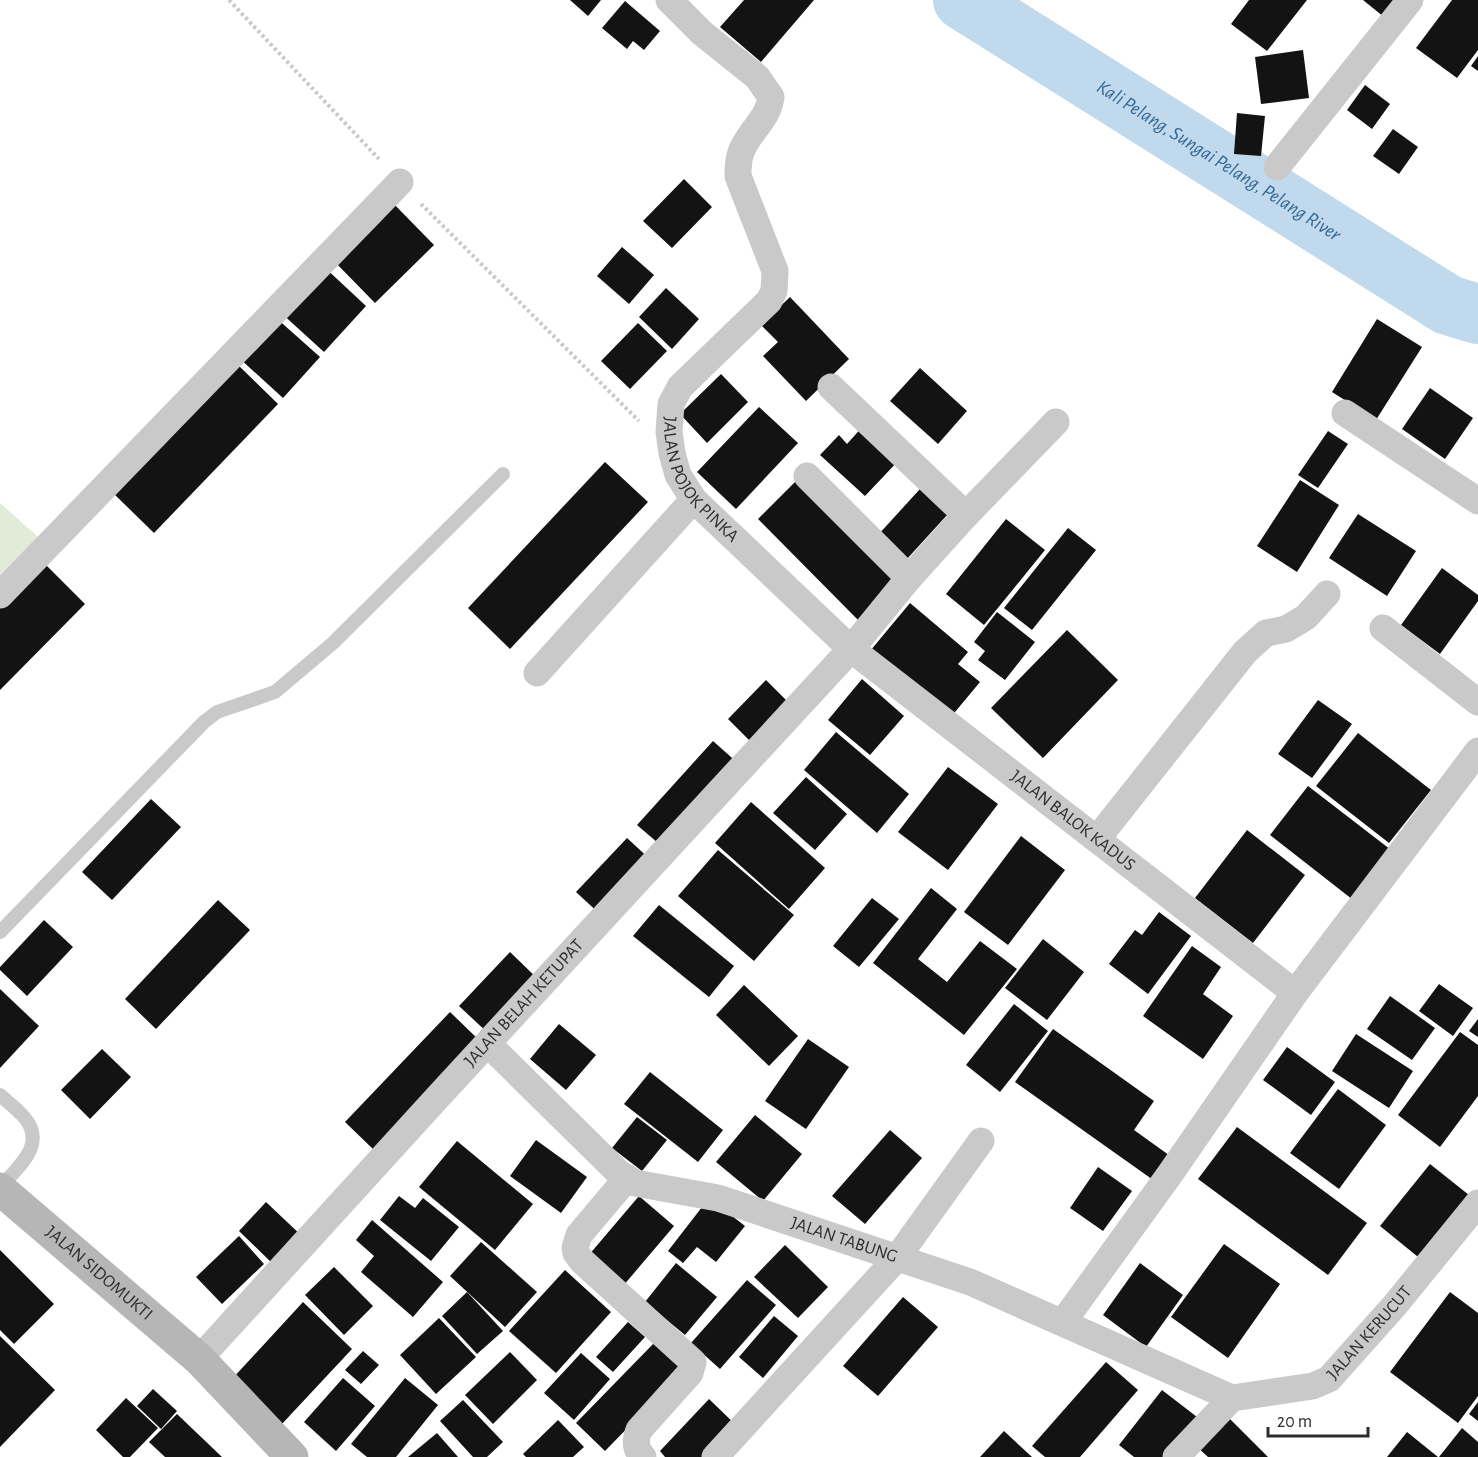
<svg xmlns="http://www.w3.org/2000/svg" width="1478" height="1457" font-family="'Alegreya Sans',sans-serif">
<rect width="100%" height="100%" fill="#fff"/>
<polygon fill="#e1ebd7" points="0,503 45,543 0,593"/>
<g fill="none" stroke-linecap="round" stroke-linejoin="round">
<path stroke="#c1d9ed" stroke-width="60" id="s1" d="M963,0L1448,305L1478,314"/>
</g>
<g fill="#131313">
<polygon points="570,0 601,0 588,16"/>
<polygon points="744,0 814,0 761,62 720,27"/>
<polygon points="1249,0 1307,0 1267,51 1231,24"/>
<polygon points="1363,0 1398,0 1384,17"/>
<polygon points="1452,0 1478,0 1478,50 1457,78 1416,48"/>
<polygon points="625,1 660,31 644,50 633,41 627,49 602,28"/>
<polygon points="1303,50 1309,98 1261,104 1255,57"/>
<polygon points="1478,56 1478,71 1471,66"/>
<polygon points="1365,85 1390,104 1372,129 1347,110"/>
<polygon points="1237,113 1265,116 1261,156 1234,154"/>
<polygon points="1393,129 1418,147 1399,174 1373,156"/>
<polygon points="684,179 712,207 672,248 643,221"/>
<polygon points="389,199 434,245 375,303 330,257"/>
<polygon points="622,247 654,275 629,304 597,276"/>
<polygon points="321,264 366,306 324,352 279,311"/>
<polygon points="666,288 699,319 672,349 639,317"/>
<polygon points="790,297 849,359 806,401 763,356 778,342 761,325"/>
<polygon points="274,316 320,357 283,398 238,357"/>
<polygon points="1377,319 1422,347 1376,420 1332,392"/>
<polygon points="638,323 667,351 630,389 601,361"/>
<polygon points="235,362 278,404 154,533 111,491"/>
<polygon points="920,368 967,411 938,444 890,401"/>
<polygon points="721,374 748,402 707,443 680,414"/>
<polygon points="1430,388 1473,418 1445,459 1402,429"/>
<polygon points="759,407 798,443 736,509 697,472"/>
<polygon points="864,425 900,459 865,496 820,455 839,435 847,444"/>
<polygon points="1328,431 1348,444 1318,488 1298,475"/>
<polygon points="605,462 648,502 510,649 468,608"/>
<polygon points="1300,480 1339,505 1297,572 1257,546"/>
<polygon points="796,481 901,583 863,625 758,519"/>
<polygon points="920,489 948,514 906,560 878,535"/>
<polygon points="1358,514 1416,551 1387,596 1329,558"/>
<polygon points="1006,519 1045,550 984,625 946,594"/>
<polygon points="1068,528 1096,550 1032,630 1004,608"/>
<polygon points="43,562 85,604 0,690 0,605"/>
<polygon points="1442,568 1478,595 1478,601 1440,654 1401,625"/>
<polygon points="910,603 968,652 958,664 980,682 950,718 870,651"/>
<polygon points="997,612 1035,642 1005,680 978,660 985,651 974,642"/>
<polygon points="1067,630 1118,680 1043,758 991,708"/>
<polygon points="862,679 904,716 870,755 828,720"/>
<polygon points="766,680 792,706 754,745 728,719"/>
<polygon points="1318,700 1352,724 1312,778 1278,754"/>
<polygon points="836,732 909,794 877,833 804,770"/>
<polygon points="1358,733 1431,790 1389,843 1316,786"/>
<polygon points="713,741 740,765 665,849 637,825"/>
<polygon points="948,767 998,804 948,870 898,832"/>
<polygon points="806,777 847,814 815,850 773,813"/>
<polygon points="1308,786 1395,853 1357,903 1270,835"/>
<polygon points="151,799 181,827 112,900 82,872"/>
<polygon points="751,802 825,868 789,909 715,843"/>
<polygon points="1247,830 1305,875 1253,943 1195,898"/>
<polygon points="1021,836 1065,870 1008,945 964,912"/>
<polygon points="627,838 653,862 602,916 576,892"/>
<polygon points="718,850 794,915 754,961 678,896"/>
<polygon points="931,888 957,909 918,959 947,982 980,941 1017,969 964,1035 873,963"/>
<polygon points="872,898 899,919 859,967 833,946"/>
<polygon points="218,900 250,930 156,1029 125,999"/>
<polygon points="659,905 734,966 709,997 633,936"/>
<polygon points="1159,912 1191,936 1148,994 1109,964 1135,930 1142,935"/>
<polygon points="44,920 73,947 27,996 0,970 0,967"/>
<polygon points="1043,939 1084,972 1047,1020 1005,988"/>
<polygon points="1192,946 1221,967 1203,994 1233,1016 1203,1059 1143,1016"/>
<polygon points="510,952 540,981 489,1034 459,1006"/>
<polygon points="1439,984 1473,1008 1453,1036 1419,1011"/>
<polygon points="744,985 798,1036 769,1066 716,1015"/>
<polygon points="0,989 39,1026 0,1068"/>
<polygon points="1390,996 1435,1028 1412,1060 1367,1029"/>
<polygon points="1014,1004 1048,1031 1000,1092 966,1065"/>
<polygon points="450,1012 479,1040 374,1150 345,1122"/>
<polygon points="1478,1019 1478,1037 1469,1031"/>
<polygon points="559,1024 596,1055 566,1090 530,1059"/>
<polygon points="1053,1029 1154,1101 1134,1130 1173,1158 1156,1182 1015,1082"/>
<polygon points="1460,1032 1478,1045 1478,1096 1440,1147 1398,1115"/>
<polygon points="1356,1034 1413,1071 1389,1108 1332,1071"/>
<polygon points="808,1039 849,1067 806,1129 765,1101"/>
<polygon points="1287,1047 1335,1082 1311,1115 1263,1080"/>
<polygon points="102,1049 131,1077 90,1119 61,1090"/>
<polygon points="650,1072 723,1130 698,1162 624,1104"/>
<polygon points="1338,1089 1386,1125 1339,1189 1290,1153"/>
<polygon points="755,1115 802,1154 763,1201 716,1162"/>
<polygon points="637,1117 667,1140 642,1171 612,1148"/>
<polygon points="1237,1127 1367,1223 1328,1275 1198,1179"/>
<polygon points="890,1130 922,1158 865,1224 832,1196"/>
<polygon points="536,1140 587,1177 561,1213 510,1176"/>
<polygon points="457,1141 533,1204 495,1250 419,1187"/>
<polygon points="1430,1164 1474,1199 1423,1261 1380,1226"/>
<polygon points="1098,1167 1132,1191 1103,1231 1070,1208"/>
<polygon points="399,1196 415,1208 423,1198 459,1227 431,1261 380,1220"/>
<polygon points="639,1196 674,1226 623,1286 588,1256"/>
<polygon points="709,1198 745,1226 716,1262 697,1247 683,1263 668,1251"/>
<polygon points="266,1202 304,1238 276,1267 239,1231"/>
<polygon points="372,1220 443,1282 413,1317 361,1272 374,1256 356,1240"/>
<polygon points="239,1236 264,1264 222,1304 196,1277"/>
<polygon points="481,1242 537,1292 505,1327 450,1276"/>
<polygon points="1224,1244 1280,1284 1228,1358 1171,1317"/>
<polygon points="785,1245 828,1287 798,1318 754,1277"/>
<polygon points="0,1250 54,1304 14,1344 0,1330"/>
<polygon points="676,1263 717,1297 685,1335 645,1302"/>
<polygon points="1140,1263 1183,1295 1146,1347 1103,1315"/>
<polygon points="334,1267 373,1306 344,1335 305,1295"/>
<polygon points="565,1270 611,1312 556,1373 509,1331"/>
<polygon points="747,1280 776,1305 720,1369 691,1343"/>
<polygon points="467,1292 503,1331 477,1354 442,1316"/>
<polygon points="1450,1292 1478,1313 1478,1396 1458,1423 1390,1372"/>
<polygon points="903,1297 938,1327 878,1396 843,1366"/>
<polygon points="303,1302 352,1349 281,1425 232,1379"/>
<polygon points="774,1316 798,1336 763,1378 739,1357"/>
<polygon points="439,1318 476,1357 436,1394 400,1355"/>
<polygon points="628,1322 645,1337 613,1372 596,1357"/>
<polygon points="0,1336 55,1390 0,1447"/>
<polygon points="655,1342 684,1370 605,1451 576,1423"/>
<polygon points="363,1351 379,1365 361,1384 345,1370"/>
<polygon points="510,1352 537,1380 493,1424 465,1395"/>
<polygon points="581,1353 610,1379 574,1420 544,1393"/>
<polygon points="1106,1362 1138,1390 1080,1457 1045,1457 1032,1446"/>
<polygon points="343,1378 375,1406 336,1451 304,1422"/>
<polygon points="405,1378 438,1405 396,1457 367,1457 351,1444"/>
<polygon points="153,1389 177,1411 161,1429 137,1406"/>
<polygon points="1162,1390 1197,1417 1165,1457 1134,1457 1119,1445"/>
<polygon points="126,1398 158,1428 130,1457 123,1457 96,1430"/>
<polygon points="709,1399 739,1428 710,1457 665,1457 660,1451"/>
<polygon points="463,1400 503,1442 487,1457 473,1457 440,1421"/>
<polygon points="1478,1402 1478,1421 1469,1414"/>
<polygon points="177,1414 222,1457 165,1457 149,1442"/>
<polygon points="1227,1416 1268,1457 1208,1457 1196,1446"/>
<polygon points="558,1420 584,1447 573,1457 526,1457 523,1454"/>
<polygon points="1462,1428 1478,1442 1478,1457 1439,1457"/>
<polygon points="1004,1431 1032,1457 980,1457"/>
<polygon points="1407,1432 1438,1457 1387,1457"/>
<polygon points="437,1433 458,1457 408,1457"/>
</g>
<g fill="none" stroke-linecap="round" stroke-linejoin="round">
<g stroke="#c9c9c9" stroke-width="4" stroke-dasharray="3 3" stroke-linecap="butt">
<polyline points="229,0 379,159"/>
<polyline points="421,204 639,421"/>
</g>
<g stroke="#c9c9c9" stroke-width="14">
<polyline points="0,932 204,722 217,712 275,692 333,643 503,474"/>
<path d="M0,1095C8,1102 17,1109 24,1117C48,1145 17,1167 0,1188"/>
</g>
<g stroke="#c9c9c9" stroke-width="27">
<path id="s2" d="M669,0L702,33L757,77L771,97C768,120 749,131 741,152C738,160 738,168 738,176L775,271L774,291L769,301L680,387L671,404L669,432L672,453L678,475L694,500L851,649L1295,993"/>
<polyline points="1277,167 1410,0"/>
<polyline points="831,387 966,515"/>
<polyline points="1345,413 1478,501"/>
<polyline points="807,476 909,578"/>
<polyline points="0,595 400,182"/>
<polyline points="1383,628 1478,702"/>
<polyline points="537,673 686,508 694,500"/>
<polyline points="1097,839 1245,652 1266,633 1286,629 1306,617 1327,594"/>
<path id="s3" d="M488,1044L619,1173L635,1183L718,1198L970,1282L1232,1398"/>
<path d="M627,1178L579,1235L575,1248L576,1253L582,1261L693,1362L690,1373L639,1430C635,1440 635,1449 643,1457"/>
<polyline points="1063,1322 1170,1174 1295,993 1478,751"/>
<path id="s4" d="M199,1359L436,1099L851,649L909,578L966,515L1056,422"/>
<polyline points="715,1457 897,1258 981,1141"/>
<path id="s5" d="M1176,1457L1232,1398L1313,1386L1329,1379L1395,1305L1478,1203"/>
</g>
<path stroke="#b6b6b6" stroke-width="33" id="s6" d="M0,1189L199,1359L292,1457"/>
</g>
<g text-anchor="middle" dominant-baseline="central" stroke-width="6" stroke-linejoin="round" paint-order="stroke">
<g font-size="18" fill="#2c2c2c" stroke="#fff">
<text stroke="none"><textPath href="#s2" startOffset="591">JALAN POJOK PINKA</textPath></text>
<text stroke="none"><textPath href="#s2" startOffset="1104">JALAN BALOK KADUS</textPath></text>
<text stroke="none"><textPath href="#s4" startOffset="482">JALAN BELAH KETUPAT</textPath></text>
<text stroke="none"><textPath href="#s3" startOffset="420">JALAN TABUNG</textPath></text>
<text stroke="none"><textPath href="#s6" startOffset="130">JALAN SIDOMUKTI</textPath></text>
<text stroke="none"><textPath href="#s5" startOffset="242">JALAN KERUCUT</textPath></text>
</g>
<g font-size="20" font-style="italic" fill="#346894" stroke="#fff">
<text stroke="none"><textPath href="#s1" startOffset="302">Kali Pelang, Sungai Pelang, Pelang River</textPath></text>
</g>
</g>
<path d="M1268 1427v9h100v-9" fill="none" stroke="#2c2c2c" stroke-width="3"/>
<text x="1277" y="1427" font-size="18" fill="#2c2c2c" stroke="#ffffff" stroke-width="4.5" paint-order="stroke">20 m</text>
</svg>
